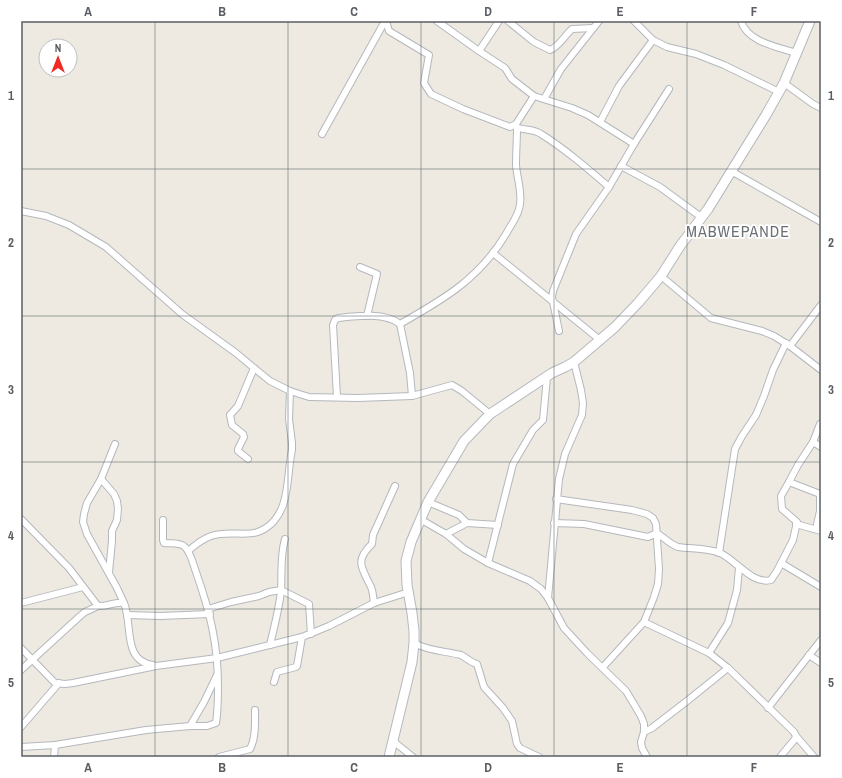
<svg xmlns="http://www.w3.org/2000/svg" width="842" height="778" font-family="'Archivo Narrow',sans-serif">
<rect width="100%" height="100%" fill="#eeeae1"/>
<g fill="none" stroke-linecap="round" stroke-linejoin="round">
<g stroke="#b4b8bd" stroke-width="8">
<g id="street">
<polyline points="386,21 389,31 429,55 424,83 431,94 463,109 510,127 516,124 534,96"/>
<polyline points="437,21 479,51 505,68 512,79 534,96 572,108 588,115 634,144"/>
<path d="M508,21L534,42L550,50C559,47 565,35 572,29L593,28"/>
<polyline points="634,21 653,40 667,47 696,54 724,65 779,92"/>
<path d="M741,21C747,42 778,47 796,53"/>
<polyline points="479,51 499,21"/>
<polyline points="784,83 813,104 821,108"/>
<polyline points="544,99 561,69 599,21"/>
<polyline points="600,122 619,86 653,40"/>
<path d="M515,126C521,131 532,128 541,134C565,149 587,168 609,187"/>
<polyline points="322,134 385,21"/>
<polyline points="621,166 660,187 701,217"/>
<polyline points="731,171 821,222"/>
<polyline points="21,211 46,216 69,225 106,247 182,314 236,353 254,368 270,381 290,391 309,397 358,398 412,396 452,385 462,391 490,414"/>
<polyline points="493,253 600,340"/>
<polyline points="360,267 377,274 367,316"/>
<polyline points="661,276 711,318 762,331 774,336 790,346 821,370"/>
<path d="M400,324C444,299 479,279 506,234C511,224 519,216 520,204C522,191 517,178 516,165C516,152 517,140 517,128"/>
<polyline points="559,331 552,297 553,291 576,234 609,187 634,144 669,89"/>
<polyline points="790,346 821,305"/>
<path d="M337,397L333,325L335,320L338,318C356,316 385,312 400,324L410,373L412,396"/>
<polyline points="813,442 821,447"/>
<polyline points="115,444 101,479 87,503 84,514 83,522 87,534 117,588 124,603"/>
<polyline points="248,459 238,451 238,449 244,437 243,434 232,425 230,415 238,406 254,368"/>
<polyline points="101,479 114,494 117,501 118,509 117,520 112,531 112,541 109,572"/>
<polyline points="789,482 820,494 820,511 816,529"/>
<polyline points="556,499 632,510 647,514 653,518 656,524 659,569 658,584 654,597 644,622 603,667"/>
<polyline points="428,502 459,515 467,523 498,525"/>
<path d="M21,519L69,568L98,606C107,607 115,601 124,603C133,624 122,661 153,665"/>
<polyline points="420,519 446,534 464,549 488,563 530,581 541,589 548,598 564,628 587,653 626,691 641,716 644,724 644,732 641,742 642,748 647,757"/>
<path d="M554,523L584,524L648,537L657,533C663,537 671,545 678,547C691,549 707,548 720,553C736,560 752,585 771,580L777,571L793,540L797,522L782,509L781,496L789,482L798,465L813,442L820,424"/>
<polyline points="796,524 821,531"/>
<polyline points="446,534 467,523"/>
<path d="M188,551C195,545 202,539 211,536C235,528 254,543 274,521C278,516 281,511 283,505C289,488 288,468 292,450V443L289,419L290,391"/>
<polyline points="719,553 735,449 742,436 756,415 764,396 773,370 786,343"/>
<polyline points="488,563 513,464 533,430 543,420 547,377"/>
<polyline points="781,563 821,587"/>
<polyline points="548,598 559,479 565,454 582,415 583,403 581,390 574,362"/>
<polyline points="21,603 83,587"/>
<path d="M374,603C373,597 373,591 371,587C362,568 354,561 372,544L373,535L395,486"/>
<polyline points="208,609 231,602 259,596 269,592 281,590 309,604 311,634"/>
<polyline points="127,615 160,616 210,614"/>
<polyline points="644,622 709,653 728,668 794,732 796,736 795,739 780,757"/>
<path d="M414,643C428,651 445,651 461,655C467,658 471,663 477,664L484,687L503,708L512,721L517,744L520,748L539,757"/>
<path d="M270,645C274,627 279,610 281,591C282,573 280,556 285,539"/>
<polyline points="21,648 55,683 65,684 73,683 156,666 217,658 302,637 329,626 374,603 409,592"/>
<polyline points="709,653 728,623 737,590 739,568"/>
<polyline points="809,655 821,663"/>
<polyline points="21,670 79,617 85,612 98,606"/>
<polyline points="274,682 277,672 296,667 297,666 302,637"/>
<polyline points="768,708 821,640"/>
<polyline points="190,726 204,702 217,675"/>
<polyline points="21,727 59,683"/>
<polyline points="644,732 652,728 687,701 728,668"/>
<polyline points="796,736 814,757"/>
<polyline points="393,741 413,757"/>
<path d="M21,747L55,745L146,730L190,726H207L216,723C218,711 218,699 218,686C218,644 210,612 196,572C193,564 191,553 185,547C180,542 170,544 164,543L163,540V520"/>
<polyline points="54,757 55,745"/>
<path d="M219,757L250,749C256,738 255,722 255,710"/>
</g>
</g>
<g stroke="#b5b9bf" stroke-width="11">
<polyline id="secondary" points="389,757 412,662 414,643 414,631 412,613 407,585 406,561 411,542 428,502 464,441 490,414 552,373 565,367 574,362 615,327 638,303 661,276 680,246 708,209 766,115 784,83 810,21"/>
</g>
<use href="#street" stroke="#fff" stroke-width="6"/>
<use href="#secondary" stroke="#fff" stroke-width="9"/>
</g>
<path fill="none" stroke="#5a5e63" stroke-width="1" stroke-opacity="0.55" d="M155,21V757M288,21V757M421,21V757M554,21V757M687,21V757M21,169H821M21,316H821M21,462H821M21,609H821"/>
<g text-anchor="middle" dominant-baseline="central" stroke-width="3.5" stroke-linejoin="round" paint-order="stroke">
<g font-size="16" letter-spacing="1" fill="#6b7075" stroke="#fff">
<text x="738" y="231">MABWEPANDE</text>
</g>
</g>
<rect width="842" height="778" fill="none" stroke="#ffffff" stroke-width="44"/>
<g transform="translate(58 58)"><circle r="19" fill="#ffffff" stroke="#bdbfc1"/>
<path d="M0-3L7 15L0 10L-7 15Z" fill="#f12924"/>
<text y="-6" font-size="11" font-weight="bold" text-anchor="middle" fill="#5a5e63">N</text>
</g>
<rect x="22" y="22" width="798" height="734" fill="none" stroke="#5a5e63" stroke-width="1.5"/>
<g font-size="13" text-anchor="middle" font-weight="bold" fill="#5a5e63">
<text x="88" y="16">A</text>
<text x="222" y="16">B</text>
<text x="354" y="16">C</text>
<text x="488" y="16">D</text>
<text x="620" y="16">E</text>
<text x="754" y="16">F</text>
<text x="11" y="100">1</text>
<text x="831" y="100">1</text>
<text x="11" y="247">2</text>
<text x="831" y="247">2</text>
<text x="11" y="394">3</text>
<text x="831" y="394">3</text>
<text x="11" y="540">4</text>
<text x="831" y="540">4</text>
<text x="11" y="687">5</text>
<text x="831" y="687">5</text>
<text x="88" y="772">A</text>
<text x="222" y="772">B</text>
<text x="354" y="772">C</text>
<text x="488" y="772">D</text>
<text x="620" y="772">E</text>
<text x="754" y="772">F</text>
</g>
</svg>
